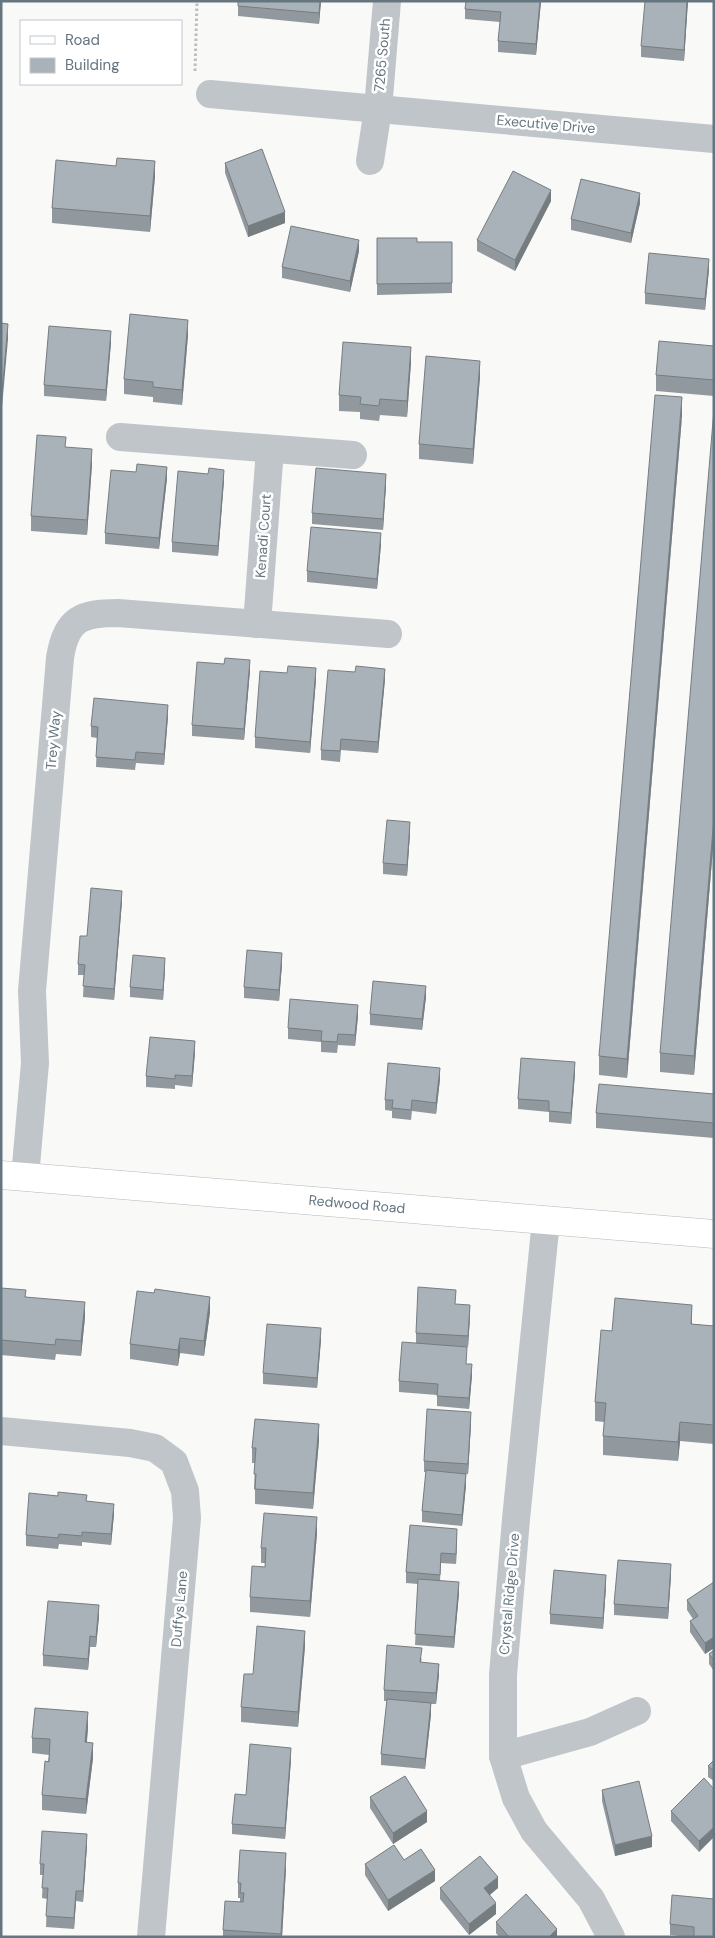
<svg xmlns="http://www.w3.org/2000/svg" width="715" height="1938" font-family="'DM Sans',sans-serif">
<rect width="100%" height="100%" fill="#f9f9f7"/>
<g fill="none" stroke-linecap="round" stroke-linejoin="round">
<g stroke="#b4b9bd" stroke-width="29">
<polyline id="primary" points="1,1175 714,1234"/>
</g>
<polyline stroke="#bbbec1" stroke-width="3" stroke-dasharray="2.5 2.5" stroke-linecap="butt" points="195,71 197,1"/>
<g stroke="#c0c5c9" stroke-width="28">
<polyline points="210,94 714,139"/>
<polyline points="370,161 378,109 387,1"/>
<polyline points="120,437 353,455"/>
<polyline points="257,624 270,449"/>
<path d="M25,1177L35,1063L32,991L60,658C66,619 81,613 118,613L388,634"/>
<polyline points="546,1220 516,1519 503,1675 503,1756 516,1798 534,1831 591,1899 611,1937"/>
<polyline points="1,1431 130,1443 155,1448 174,1462 185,1491 187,1518 151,1937"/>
<polyline points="503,1756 590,1732 637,1711"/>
</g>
<use href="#primary" stroke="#fff" stroke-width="28"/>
</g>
<g fill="#91999e">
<polygon points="238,1 321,1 319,24 238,16"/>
<polygon points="541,1 536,55 498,52 498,41 500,22 465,19 465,9"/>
<polygon points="688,1 684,61 641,57 641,46"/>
<polygon points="225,163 285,223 248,237 225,173"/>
<polygon points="116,166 155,176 150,232 52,223 52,208"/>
<polygon points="551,201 515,271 477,251 477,240"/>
<polygon points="640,203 631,243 571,230 571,219"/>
<polygon points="377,238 417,242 452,242 452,293 377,295"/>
<polygon points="359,251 350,292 282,278 282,267"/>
<polygon points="709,269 705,310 645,304 645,293"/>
<polygon points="188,335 182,405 153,402 153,397 124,394 124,379"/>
<polygon points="111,342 106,401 44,396 44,385"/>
<polygon points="714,346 714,396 656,391 656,375"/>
<polygon points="411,362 407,417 380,415 379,421 360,419 360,412 339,411 339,395"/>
<polygon points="480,376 473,464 419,459 419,444"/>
<polygon points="682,416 627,1078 599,1075 599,1056"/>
<polygon points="66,447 92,464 87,535 31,531 31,516"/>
<polygon points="167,478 159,549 105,544 105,533"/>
<polygon points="224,480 218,556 172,552 172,542"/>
<polygon points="386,485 383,530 312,524 312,513"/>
<polygon points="381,544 377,589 307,582 307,571"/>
<polygon points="224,664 250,670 244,740 192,736 192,725"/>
<polygon points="287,673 316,679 310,753 255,748 255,737"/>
<polygon points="385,679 378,753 341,750 340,762 321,760 321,750"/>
<polygon points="168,716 164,765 136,763 135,770 96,767 97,738 91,737 91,726"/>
<polygon points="410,833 407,876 383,874 383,863"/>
<polygon points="714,836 694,1075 660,1072 660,1053"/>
<polygon points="122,901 114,1000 83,997 84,975 78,975 78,964 87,936"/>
<polygon points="282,964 279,1001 244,998 244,987"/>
<polygon points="165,968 163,1000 130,997 130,987"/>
<polygon points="426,997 422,1030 370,1025 370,1014"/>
<polygon points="358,1016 355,1046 338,1045 337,1053 321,1052 321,1042 288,1039 288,1028"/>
<polygon points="195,1052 192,1087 175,1085 175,1089 146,1087 146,1076"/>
<polygon points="575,1073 571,1124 549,1122 549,1112 518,1109 518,1099"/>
<polygon points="440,1079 436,1114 412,1111 411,1120 392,1118 392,1111 385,1110 385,1100"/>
<polygon points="714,1094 714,1138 596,1128 596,1113"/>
<polygon points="1,1288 85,1317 81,1356 56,1354 55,1360 1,1355"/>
<polygon points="455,1304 470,1316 468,1347 450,1346 466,1364 472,1375 469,1409 437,1406 437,1395 399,1392 399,1381 416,1343 416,1333"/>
<polygon points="210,1312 204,1356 180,1353 178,1366 130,1359 130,1344"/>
<polygon points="692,1324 714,1326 714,1444 680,1441 678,1461 603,1455 603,1436 604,1422 595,1421 595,1402 612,1331"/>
<polygon points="321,1339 317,1388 263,1384 263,1373"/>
<polygon points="471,1423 468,1474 466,1474 466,1485 462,1526 422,1522 422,1511 426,1472 424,1472 424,1461"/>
<polygon points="319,1440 313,1509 255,1504 255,1490 254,1489 255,1463 252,1463 252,1448"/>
<polygon points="87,1501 114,1514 111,1545 82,1542 82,1546 59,1544 58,1549 26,1546 26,1535"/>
<polygon points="317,1533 310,1617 250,1612 250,1597 265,1567 265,1563 261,1563 261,1548"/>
<polygon points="457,1539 456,1564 441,1563 440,1581 459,1593 454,1648 415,1645 418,1584 406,1583 406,1572"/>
<polygon points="671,1575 668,1619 614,1615 614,1604"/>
<polygon points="714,1582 714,1648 705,1654 690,1632 690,1621 693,1619 687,1610 687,1600"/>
<polygon points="606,1586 603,1629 550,1624 550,1614"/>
<polygon points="99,1616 96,1647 90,1647 88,1670 43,1666 43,1655"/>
<polygon points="305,1646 298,1727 241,1722 241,1707 253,1674"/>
<polygon points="714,1650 714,1671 709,1664 709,1654"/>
<polygon points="422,1658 421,1662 439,1674 436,1704 431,1704 431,1714 425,1769 381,1765 381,1754 387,1701 384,1701 384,1690"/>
<polygon points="88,1728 87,1742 93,1758 86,1814 42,1810 42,1795 49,1755 32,1753 32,1738"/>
<polygon points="291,1759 285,1839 232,1834 232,1824 246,1795"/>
<polygon points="714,1760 714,1781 708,1777 708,1766"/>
<polygon points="714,1789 699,1852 671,1821 671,1811"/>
<polygon points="602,1790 652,1847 615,1856 602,1801"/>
<polygon points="370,1797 427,1822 393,1844 370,1808"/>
<polygon points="87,1845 83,1902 76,1901 74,1929 46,1927 47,1899 42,1898 43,1875 40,1875 40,1864"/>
<polygon points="404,1860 435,1881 388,1911 365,1875 365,1864"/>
<polygon points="286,1868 282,1937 223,1937 223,1930 240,1902 240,1898 238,1898 238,1883"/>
<polygon points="440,1888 498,1888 490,1895 496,1914 469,1935 440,1899"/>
<polygon points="714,1899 714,1937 688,1937 670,1935 670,1924"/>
<polygon points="496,1922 557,1937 499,1937 496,1933"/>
</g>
<g fill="#767d81">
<polygon points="320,1 321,1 319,24 319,13"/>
<polygon points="540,1 541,1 536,55 536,44"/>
<polygon points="687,1 688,1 684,61 684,50"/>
<polygon points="155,161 155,176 150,232 150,216"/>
<polygon points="551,190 551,201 515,271 515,260"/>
<polygon points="640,193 640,203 631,243 631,233"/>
<polygon points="285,212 285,223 248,237 248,226"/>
<polygon points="359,240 359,251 350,292 350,281"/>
<polygon points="709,259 709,269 705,310 705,299"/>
<polygon points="188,320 188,335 182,405 182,390"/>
<polygon points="8,324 8,339 1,418 1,403"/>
<polygon points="111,331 111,342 106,401 106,390"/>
<polygon points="411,347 411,362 407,417 407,401"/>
<polygon points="480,361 480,376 473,464 473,449"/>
<polygon points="682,397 682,416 627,1078 627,1059"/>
<polygon points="92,449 92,464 87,535 87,520"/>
<polygon points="167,467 167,478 159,549 159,538"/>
<polygon points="224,470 224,480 218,556 218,546"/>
<polygon points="386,474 386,485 383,530 383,519"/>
<polygon points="381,533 381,544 377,589 377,579"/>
<polygon points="250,660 250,670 244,740 244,729"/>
<polygon points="316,668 316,679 310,753 310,742"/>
<polygon points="385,669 385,679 378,753 378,742"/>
<polygon points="168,705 168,716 164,765 164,754"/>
<polygon points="714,817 714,836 694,1075 694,1056"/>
<polygon points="410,822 410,833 407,876 407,865"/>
<polygon points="122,891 122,901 114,1000 114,989"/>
<polygon points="282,953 282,964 279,1001 279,990"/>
<polygon points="165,958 165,968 163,1000 163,990"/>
<polygon points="426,986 426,997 422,1030 422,1019"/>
<polygon points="358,1005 358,1016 355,1046 355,1035"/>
<polygon points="195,1041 195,1052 192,1087 192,1076"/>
<polygon points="575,1062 575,1073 571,1124 571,1113"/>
<polygon points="440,1068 440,1079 436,1114 436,1103"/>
<polygon points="210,1297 210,1312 204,1356 204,1341"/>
<polygon points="85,1302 85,1317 81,1356 81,1341"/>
<polygon points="470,1305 470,1316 468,1347 468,1336"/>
<polygon points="692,1305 692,1323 691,1343 691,1324"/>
<polygon points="321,1328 321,1339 317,1388 317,1378"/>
<polygon points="180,1338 180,1353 178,1366 178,1350"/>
<polygon points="472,1364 472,1375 469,1409 469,1398"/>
<polygon points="471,1412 471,1423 468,1474 468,1464"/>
<polygon points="680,1422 680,1441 678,1461 678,1442"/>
<polygon points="319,1424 319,1440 313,1509 313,1493"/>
<polygon points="466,1474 466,1485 462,1526 462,1515"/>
<polygon points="114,1504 114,1514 111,1545 111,1534"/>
<polygon points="317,1517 317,1533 310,1617 310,1601"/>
<polygon points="457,1529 457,1539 456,1564 456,1554"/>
<polygon points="671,1564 671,1575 668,1619 668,1608"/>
<polygon points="606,1575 606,1586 603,1629 603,1618"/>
<polygon points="459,1582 459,1593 454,1648 454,1637"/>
<polygon points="99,1605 99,1616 96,1647 96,1637"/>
<polygon points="305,1631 305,1646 298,1727 298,1712"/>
<polygon points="90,1636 90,1647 88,1670 88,1659"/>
<polygon points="714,1637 714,1648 705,1654 705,1643"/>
<polygon points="439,1664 439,1674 436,1704 436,1693"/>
<polygon points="431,1703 431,1714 425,1769 425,1759"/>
<polygon points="88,1712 88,1728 85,1757 85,1742"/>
<polygon points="93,1743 93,1758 86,1814 86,1799"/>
<polygon points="291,1748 291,1759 285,1839 285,1828"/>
<polygon points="427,1811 427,1822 393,1844 393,1833"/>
<polygon points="714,1827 714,1837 699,1852 699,1841"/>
<polygon points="87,1834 87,1845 83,1902 83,1891"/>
<polygon points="652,1836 652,1847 615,1856 615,1845"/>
<polygon points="286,1853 286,1868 282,1937 281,1937"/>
<polygon points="435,1870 435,1881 388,1911 388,1900"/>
<polygon points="498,1877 498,1888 484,1899 484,1888"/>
<polygon points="76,1891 76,1901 74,1929 74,1918"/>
<polygon points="496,1903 496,1914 469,1935 469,1924"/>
<polygon points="557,1929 557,1937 549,1937"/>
</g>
<g fill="#a9b2b8" stroke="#767d81">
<polygon points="238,1 320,1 319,13 238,6"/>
<polygon points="466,1 540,1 536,44 498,41 501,12 465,9"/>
<polygon points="645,1 687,1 684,50 641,46"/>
<polygon points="262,149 285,212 248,226 225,163"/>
<polygon points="117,158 155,161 150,216 52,208 56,160 116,166"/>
<polygon points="513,171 551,190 515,260 477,240"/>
<polygon points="581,179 640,193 631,233 571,219"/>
<polygon points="291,226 359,240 350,281 282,267"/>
<polygon points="377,238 417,238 417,242 452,242 452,283 377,284"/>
<polygon points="649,253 709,259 705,299 645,293"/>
<polygon points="130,314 188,320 182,390 153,387 153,382 124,379"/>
<polygon points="1,323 8,324 1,403"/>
<polygon points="49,326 111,331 106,390 44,385"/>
<polygon points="659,341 714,346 714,380 656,375"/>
<polygon points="343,342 411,347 407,401 380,399 379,406 360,404 361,397 339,395"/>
<polygon points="426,356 480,361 473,449 419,444"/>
<polygon points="655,395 682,397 627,1059 599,1056"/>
<polygon points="714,409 714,817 694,1056 660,1053"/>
<polygon points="37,435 66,437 65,447 92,449 87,520 31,516"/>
<polygon points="137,464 167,467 159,538 105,533 111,470 136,472"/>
<polygon points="209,468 224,470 218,546 172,542 178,471 208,474"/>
<polygon points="316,468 386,474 383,519 312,513"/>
<polygon points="311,527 381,533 377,579 307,571"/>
<polygon points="225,658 250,660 244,729 192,725 197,662 224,664"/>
<polygon points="288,666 316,668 310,742 255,737 260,671 287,673"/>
<polygon points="356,666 385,669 378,742 341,739 340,751 321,750 328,670 355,672"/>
<polygon points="94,698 168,705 164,754 136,752 135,760 96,757 98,727 91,726"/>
<polygon points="387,820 410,822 407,865 383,863"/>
<polygon points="91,888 122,891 114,989 83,986 85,965 78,964 80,936 87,936"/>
<polygon points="247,950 282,953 279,990 244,987"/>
<polygon points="133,955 165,958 163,990 130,987"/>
<polygon points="373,981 426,986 422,1019 370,1014"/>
<polygon points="290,999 358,1005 355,1035 338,1034 337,1042 321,1041 322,1031 288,1028"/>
<polygon points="150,1037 195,1041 192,1076 175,1075 175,1079 146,1076"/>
<polygon points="521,1058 575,1062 571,1113 549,1111 549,1101 518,1099"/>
<polygon points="388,1063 440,1068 436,1103 412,1100 411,1110 392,1108 393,1100 385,1100"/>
<polygon points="599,1084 714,1094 714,1123 596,1113"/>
<polygon points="418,1287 456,1290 455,1304 470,1305 468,1336 416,1333"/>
<polygon points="1,1288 26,1290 25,1297 85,1302 81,1341 56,1339 55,1345 1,1340"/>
<polygon points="155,1289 210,1297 204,1341 180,1338 178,1350 130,1344 137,1291 154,1293"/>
<polygon points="615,1298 692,1305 691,1324 714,1326 714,1425 680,1422 678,1442 603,1436 606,1403 595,1402 601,1330 612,1331"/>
<polygon points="267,1324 321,1328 317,1378 263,1373"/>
<polygon points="402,1342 467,1347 466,1364 472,1364 469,1398 437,1396 438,1384 399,1381"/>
<polygon points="427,1409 471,1412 468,1464 424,1461"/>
<polygon points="255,1419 319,1424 313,1493 255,1489 256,1474 254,1474 256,1448 252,1448"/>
<polygon points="426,1470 466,1474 462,1515 422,1511"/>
<polygon points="58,1492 87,1495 86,1501 114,1504 111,1534 82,1532 82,1536 59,1534 58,1538 26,1535 29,1493 58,1496"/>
<polygon points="264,1513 317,1517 310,1601 250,1597 252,1566 265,1567 266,1548 261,1548"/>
<polygon points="410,1525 457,1529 456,1554 441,1553 440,1575 406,1572"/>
<polygon points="618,1560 671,1564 668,1608 614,1604"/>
<polygon points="554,1570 606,1575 603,1618 550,1614"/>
<polygon points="418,1579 459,1582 454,1637 415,1634"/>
<polygon points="714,1582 714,1637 705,1643 690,1621 698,1616 687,1600"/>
<polygon points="48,1601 99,1605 96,1637 90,1636 88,1659 43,1655"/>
<polygon points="257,1626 305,1631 298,1712 241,1707 244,1674 253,1674"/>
<polygon points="387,1645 422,1648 420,1662 439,1664 436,1693 384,1690"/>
<polygon points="714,1650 714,1660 709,1654"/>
<polygon points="387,1699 431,1703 425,1759 381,1754"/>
<polygon points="35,1708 88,1712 85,1742 93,1743 86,1799 42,1795 45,1761 49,1762 50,1739 32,1738"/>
<polygon points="250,1744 291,1748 285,1828 232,1824 235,1794 246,1795"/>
<polygon points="714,1760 714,1771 708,1766"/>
<polygon points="405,1776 427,1811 393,1833 370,1797"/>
<polygon points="704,1778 714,1789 714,1827 699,1841 671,1811"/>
<polygon points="639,1781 652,1836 615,1845 602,1790"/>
<polygon points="42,1831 87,1834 83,1891 76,1891 74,1918 46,1916 48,1888 42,1888 44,1864 40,1864"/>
<polygon points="394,1845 404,1860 421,1849 435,1870 388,1900 365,1864"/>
<polygon points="240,1850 286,1853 281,1934 223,1930 225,1901 243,1902 244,1893 240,1893 241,1883 238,1883"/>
<polygon points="480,1856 498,1877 484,1888 496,1903 469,1924 440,1888"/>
<polygon points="526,1894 557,1929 549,1937 509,1937 496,1922"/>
<polygon points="672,1895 714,1899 714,1937 694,1937 694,1927 670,1924"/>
</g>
<g text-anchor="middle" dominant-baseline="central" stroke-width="5" stroke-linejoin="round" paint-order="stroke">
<g font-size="14" fill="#657681" stroke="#fff">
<text transform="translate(382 55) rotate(-85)">7265 South</text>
<text transform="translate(546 124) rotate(5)">Executive Drive</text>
<text transform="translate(263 536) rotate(-86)">Kenadi Court</text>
<text transform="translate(53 740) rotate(-85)">Trey Way</text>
<text transform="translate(357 1204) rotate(5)">Redwood Road</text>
<text transform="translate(509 1594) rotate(-85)">Crystal Ridge Drive</text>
<text transform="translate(179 1609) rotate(-85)">Duffys Lane</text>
</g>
</g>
<rect width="715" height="1938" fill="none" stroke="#657681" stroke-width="5"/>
<rect x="20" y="20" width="162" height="65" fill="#ffffff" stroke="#c1c8cd"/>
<rect x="30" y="36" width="25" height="8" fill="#ffffff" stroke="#c1c8cd"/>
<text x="65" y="45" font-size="15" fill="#657681">Road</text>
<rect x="30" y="58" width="25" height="15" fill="#a9b2b8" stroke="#c1c8cd"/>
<text x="65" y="70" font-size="15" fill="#657681">Building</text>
</svg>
